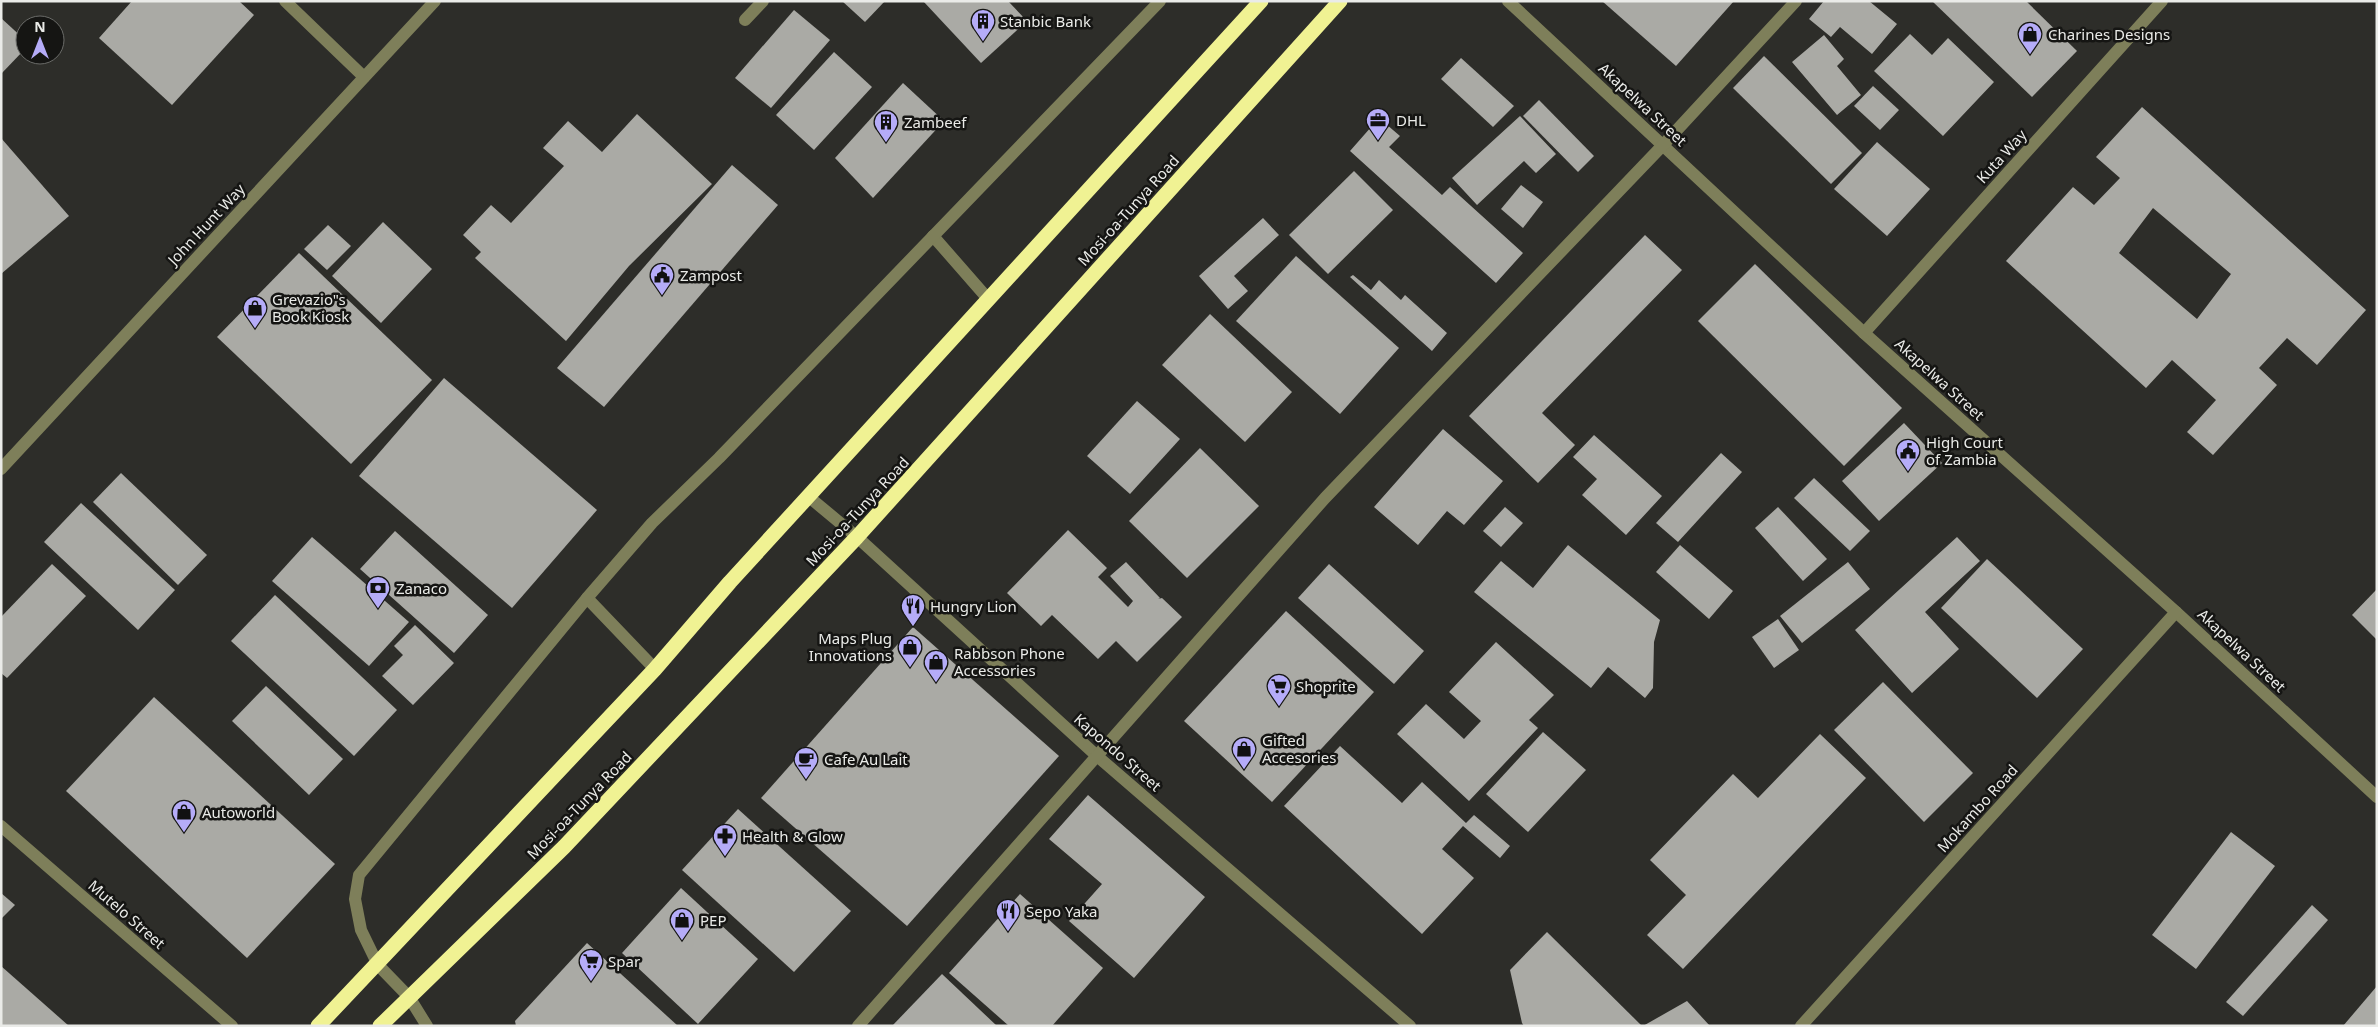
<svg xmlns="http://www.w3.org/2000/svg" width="2378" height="1027" font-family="'Noto Sans',sans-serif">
<rect width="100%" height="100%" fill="#2d2d29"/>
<g fill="#aaaaa5" fill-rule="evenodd">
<polygon points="132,1 239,1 254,15 172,105 99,38"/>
<polygon points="842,1 885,1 865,22"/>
<polygon points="923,1 1008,1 1027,21 981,63"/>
<polygon points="1602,1 1734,1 1676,66"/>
<polygon points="1824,1 1869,1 1897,24 1872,54 1840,27 1831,37 1809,19"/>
<polygon points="1932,1 2026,1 2077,51 2032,97"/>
<polygon points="794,10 830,40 771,108 735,78"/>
<polygon points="1,18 25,40 25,49 1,74"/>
<polygon points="1910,34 1932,55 1948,38 1994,82 1943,136 1874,71"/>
<polygon points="1824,35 1844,59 1837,66 1861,95 1837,115 1792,62"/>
<polygon points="834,52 872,87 814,150 776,115"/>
<polygon points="1764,56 1862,153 1831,184 1733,88"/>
<polygon points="1461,58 1514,106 1493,127 1441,79"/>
<polygon points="903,83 944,121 873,198 835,158"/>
<polygon points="1873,86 1899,110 1880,130 1854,106"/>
<polygon points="1539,100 1594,156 1578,172 1523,116"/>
<path d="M2142,107L2366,310L2317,365L2287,338L2259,368L2277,385L2213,455L2187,432L2216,400L2172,360L2146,388L2006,261L2073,187L2094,205L2120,178L2096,157ZM2153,208L2231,274L2197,319L2119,253Z"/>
<polygon points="637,114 712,184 629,266 566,341 475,258 481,252 463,235 491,205 511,223 564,166 543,148 568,121 602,152"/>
<polygon points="1520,116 1556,154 1536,173 1524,161 1477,205 1452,178"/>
<polygon points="1379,118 1400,136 1389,147 1442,195 1450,187 1523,253 1496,283 1350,151"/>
<polygon points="1,138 69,216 1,274"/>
<polygon points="1877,142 1930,189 1887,236 1834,189"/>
<polygon points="732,165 778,205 604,407 557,368"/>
<polygon points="1354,171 1393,210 1328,274 1289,235"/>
<polygon points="1521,185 1543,202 1523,228 1501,209"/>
<polygon points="1263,218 1279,235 1234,276 1248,291 1228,309 1199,276"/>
<polygon points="383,222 432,269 381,323 332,276"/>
<polygon points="328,225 351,246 327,270 304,249"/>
<polygon points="1645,235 1682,270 1542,413 1575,445 1538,483 1469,416"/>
<polygon points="299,253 432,380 351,464 217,337"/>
<polygon points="1296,256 1399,348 1340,414 1236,321"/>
<polygon points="1755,264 1902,408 1844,466 1698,321"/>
<polygon points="1353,275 1371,290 1379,280 1401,300 1405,295 1447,333 1432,351 1350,277"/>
<polygon points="1210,314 1292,392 1245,442 1162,365"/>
<polygon points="444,378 597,510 512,608 359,476"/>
<polygon points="1137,401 1180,439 1130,494 1087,456"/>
<polygon points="1904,423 1942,463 1879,521 1842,481"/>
<polygon points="1443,429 1503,481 1464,525 1447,511 1418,545 1374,507"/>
<polygon points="1594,435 1662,496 1626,535 1582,495 1597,479 1573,457"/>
<polygon points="1200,448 1259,506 1187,578 1129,521"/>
<polygon points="1721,453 1742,472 1678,542 1656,523"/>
<polygon points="121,473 207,555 178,585 93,502"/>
<polygon points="1814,478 1870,531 1850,551 1794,498"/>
<polygon points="81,503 175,590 138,630 44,542"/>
<polygon points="1505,507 1523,523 1501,547 1483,531"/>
<polygon points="1778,507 1827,559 1803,581 1755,528"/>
<polygon points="1068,530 1107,568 1098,577 1128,607 1133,601 1110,576 1126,562 1160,598 1158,599 1162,598 1182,617 1137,662 1116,641 1098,659 1052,615 1041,626 1007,593"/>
<polygon points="395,531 488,615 454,653 360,569"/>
<polygon points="312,537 409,622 369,666 272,581"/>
<polygon points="1957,537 1980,561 1925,612 1959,649 1912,693 1855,630"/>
<polygon points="1568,545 1660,620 1654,642 1653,688 1645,698 1608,667 1591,688 1474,592 1501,561 1533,588"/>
<polygon points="1680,545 1733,591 1709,619 1656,572"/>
<polygon points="1987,559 2083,649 2037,698 1941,608"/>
<polygon points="1848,562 1870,589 1802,643 1780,616"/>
<polygon points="52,564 86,596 7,678 1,673 1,617"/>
<polygon points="1329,564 1424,651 1394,684 1298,598"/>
<polygon points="2377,589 2377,640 2352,615"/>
<polygon points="275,595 397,710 354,756 231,641"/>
<polygon points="1286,611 1374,692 1272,802 1184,721"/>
<polygon points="1778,619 1799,650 1774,668 1752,637"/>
<polygon points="415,625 454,663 413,705 382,676 403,655 394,646"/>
<polygon points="913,627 1059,756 907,926 761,798"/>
<polygon points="1496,642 1554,695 1529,720 1538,728 1469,801 1397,734 1426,704 1464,739 1481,721 1449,692"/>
<polygon points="1883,682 1973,773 1924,822 1834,730"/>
<polygon points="266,686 343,759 309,795 232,721"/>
<polygon points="154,697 335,864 247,958 66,791"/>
<polygon points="1543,732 1586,770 1528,832 1486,794"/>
<polygon points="1820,734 1866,778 1683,969 1647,935 1686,895 1650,860 1733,774 1758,798"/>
<polygon points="1340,746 1402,803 1422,782 1466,823 1474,815 1510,846 1500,858 1463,826 1442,849 1474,878 1422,934 1284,806"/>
<polygon points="1088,795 1205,897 1134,978 1069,921 1102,884 1049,839"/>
<polygon points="738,809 851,911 794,972 682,870"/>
<polygon points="2231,832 2275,866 2196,969 2152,935"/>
<polygon points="681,888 758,959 698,1024 622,953"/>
<polygon points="1,893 15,905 1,919"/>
<polygon points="1020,894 1103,968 1052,1026 1009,1026 949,973"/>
<polygon points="2312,905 2328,920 2243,1016 2226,1002"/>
<polygon points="1547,932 1642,1026 1524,1026 1522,1023 1510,970"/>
<polygon points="587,943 678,1026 516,1026 515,1021"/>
<polygon points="1,966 69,1026 1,1026"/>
<polygon points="942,974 997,1026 892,1026"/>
<polygon points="2377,986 2377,1026 2343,1026"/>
<polygon points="1687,1001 1710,1026 1643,1026"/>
</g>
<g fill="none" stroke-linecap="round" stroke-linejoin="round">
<g stroke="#7e7f5a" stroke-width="12">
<polyline points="285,1 364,77"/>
<polyline points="1508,1 1864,333 2176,612 2377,797"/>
<polyline points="745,20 763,1"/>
<polyline points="933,236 989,300"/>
<polyline points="1864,333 2162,1"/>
<polyline points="1,469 435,1"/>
<polyline points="809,497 857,537 1097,756 1410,1026"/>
<polyline points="587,598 655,669"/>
<polyline points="1,826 232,1026"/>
<polyline points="427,1026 409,997 378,965 361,930 355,899 359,875 587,598 652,523 719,458 1160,1"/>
<polyline points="858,1026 1325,498 1664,144 1796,1"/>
<polyline points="1801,1026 2176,612"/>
</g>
<g stroke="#f0f293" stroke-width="15">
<polyline points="318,1026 655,669 730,582 1261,1"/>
<polyline points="380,1026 564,847 857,537 1340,1"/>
</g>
</g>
<defs>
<g id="building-pin" transform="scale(1.25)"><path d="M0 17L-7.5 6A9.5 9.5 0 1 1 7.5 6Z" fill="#b5acf8" stroke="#151513"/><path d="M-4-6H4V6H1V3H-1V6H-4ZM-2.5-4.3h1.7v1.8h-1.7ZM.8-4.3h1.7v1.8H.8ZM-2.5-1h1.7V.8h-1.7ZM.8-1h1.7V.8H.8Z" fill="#111"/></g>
<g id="shop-pin" transform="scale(1.25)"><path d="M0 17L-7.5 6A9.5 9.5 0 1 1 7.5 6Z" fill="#b5acf8" stroke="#151513"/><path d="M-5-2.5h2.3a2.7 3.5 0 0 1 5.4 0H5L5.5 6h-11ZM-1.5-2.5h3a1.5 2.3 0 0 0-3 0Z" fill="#111"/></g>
<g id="office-pin" transform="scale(1.25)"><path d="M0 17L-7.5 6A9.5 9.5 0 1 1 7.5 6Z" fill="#b5acf8" stroke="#151513"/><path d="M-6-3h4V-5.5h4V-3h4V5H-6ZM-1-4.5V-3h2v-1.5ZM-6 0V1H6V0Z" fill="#111"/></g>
<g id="civic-pin" transform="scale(1.25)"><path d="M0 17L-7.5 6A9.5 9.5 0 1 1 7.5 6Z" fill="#b5acf8" stroke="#151513"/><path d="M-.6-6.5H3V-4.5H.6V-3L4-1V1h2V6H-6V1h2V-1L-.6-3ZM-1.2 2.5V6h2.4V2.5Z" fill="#111"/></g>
<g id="bank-pin" transform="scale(1.25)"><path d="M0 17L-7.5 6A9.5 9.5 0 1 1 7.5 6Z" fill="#b5acf8" stroke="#151513"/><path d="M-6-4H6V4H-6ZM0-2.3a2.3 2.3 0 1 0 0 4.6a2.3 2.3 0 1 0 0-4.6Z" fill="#111"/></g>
<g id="restaurant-pin" transform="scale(1.25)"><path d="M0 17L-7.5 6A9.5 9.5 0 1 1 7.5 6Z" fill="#b5acf8" stroke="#151513"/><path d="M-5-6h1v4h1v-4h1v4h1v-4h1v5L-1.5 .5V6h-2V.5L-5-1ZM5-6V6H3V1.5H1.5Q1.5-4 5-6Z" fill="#111"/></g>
<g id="supermarket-pin" transform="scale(1.25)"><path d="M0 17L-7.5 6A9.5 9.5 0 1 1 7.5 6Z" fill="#b5acf8" stroke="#151513"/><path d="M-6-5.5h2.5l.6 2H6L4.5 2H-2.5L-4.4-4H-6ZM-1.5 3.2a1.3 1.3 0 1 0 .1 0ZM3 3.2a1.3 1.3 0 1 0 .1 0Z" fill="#111"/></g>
<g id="cafe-pin" transform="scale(1.25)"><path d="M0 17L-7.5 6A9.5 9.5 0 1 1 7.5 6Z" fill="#b5acf8" stroke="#151513"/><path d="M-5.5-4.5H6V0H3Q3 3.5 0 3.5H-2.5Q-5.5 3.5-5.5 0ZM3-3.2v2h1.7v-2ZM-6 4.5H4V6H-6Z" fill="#111"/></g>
<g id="pharmacy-pin" transform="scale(1.25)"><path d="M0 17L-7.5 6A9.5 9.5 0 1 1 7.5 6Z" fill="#b5acf8" stroke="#151513"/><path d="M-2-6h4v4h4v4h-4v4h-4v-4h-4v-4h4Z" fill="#111"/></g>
</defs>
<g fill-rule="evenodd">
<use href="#building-pin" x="983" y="21"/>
<use href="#shop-pin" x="2030" y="34"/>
<use href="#office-pin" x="1378" y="120"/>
<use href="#building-pin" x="886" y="122"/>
<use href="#civic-pin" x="662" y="275"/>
<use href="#shop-pin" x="255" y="308"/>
<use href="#civic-pin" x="1908" y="451"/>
<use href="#bank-pin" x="378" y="588"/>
<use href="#restaurant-pin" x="913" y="606"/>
<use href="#shop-pin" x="910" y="647"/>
<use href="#shop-pin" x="936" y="662"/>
<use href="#supermarket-pin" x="1279" y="686"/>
<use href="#shop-pin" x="1244" y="749"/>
<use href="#cafe-pin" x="806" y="759"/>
<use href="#shop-pin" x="184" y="812"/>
<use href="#pharmacy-pin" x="725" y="836"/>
<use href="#restaurant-pin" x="1008" y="911"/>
<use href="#shop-pin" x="682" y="920"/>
<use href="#supermarket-pin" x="591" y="961"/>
</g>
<g text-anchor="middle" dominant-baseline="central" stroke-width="5" stroke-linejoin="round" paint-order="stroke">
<g font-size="15" fill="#eaebe8" stroke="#151513" text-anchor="start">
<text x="1000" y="21">Stanbic Bank</text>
<text x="2048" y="34">Charines Designs</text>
<text x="1396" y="120">DHL</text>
<text x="904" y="122">Zambeef</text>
<text x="680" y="275">Zampost</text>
<text x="272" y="299">Grevazio"s<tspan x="272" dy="17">Book Kiosk</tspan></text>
<text x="1926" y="442">High Court<tspan x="1926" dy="17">of Zambia</tspan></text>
<text x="396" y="588">Zanaco</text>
<text x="930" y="606">Hungry Lion</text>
<text x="892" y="638" text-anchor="end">Maps Plug<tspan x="892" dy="17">Innovations</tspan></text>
<text x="954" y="653">Rabbson Phone<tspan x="954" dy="17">Accessories</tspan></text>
<text x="1296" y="686">Shoprite</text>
<text x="1262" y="740">Gifted<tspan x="1262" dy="17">Accesories</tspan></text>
<text x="824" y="759">Cafe Au Lait</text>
<text x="202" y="812">Autoworld</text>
<text x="742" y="836">Health &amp; Glow</text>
<text x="1026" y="911">Sepo Yaka</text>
<text x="700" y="920">PEP</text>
<text x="608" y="961">Spar</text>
</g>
<g font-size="15" fill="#eaebe8" stroke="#151513">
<text transform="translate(1643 104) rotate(43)">Akapelwa Street</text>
<text transform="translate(2001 156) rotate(-48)">Kuta Way</text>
<text transform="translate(1128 210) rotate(-48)">Mosi-oa-Tunya Road</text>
<text transform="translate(206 224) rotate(-47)">John Hunt Way</text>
<text transform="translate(1940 379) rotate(42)">Akapelwa Street</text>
<text transform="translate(857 511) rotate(-47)">Mosi-oa-Tunya Road</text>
<text transform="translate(2242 650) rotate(43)">Akapelwa Street</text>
<text transform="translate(1118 752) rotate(41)">Kapondo Street</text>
<text transform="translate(579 805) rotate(-46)">Mosi-oa-Tunya Road</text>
<text transform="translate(1977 808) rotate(-48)">Mokambo Road</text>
<text transform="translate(127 914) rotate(41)">Mutelo Street</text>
</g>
</g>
<rect width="2378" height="1027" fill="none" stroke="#eaebe8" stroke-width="5"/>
<g transform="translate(40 40)"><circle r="24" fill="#151513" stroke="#6a6b68"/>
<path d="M0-4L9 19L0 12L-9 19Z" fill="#b5acf8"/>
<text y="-8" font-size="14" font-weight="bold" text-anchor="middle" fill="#eaebe8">N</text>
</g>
</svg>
